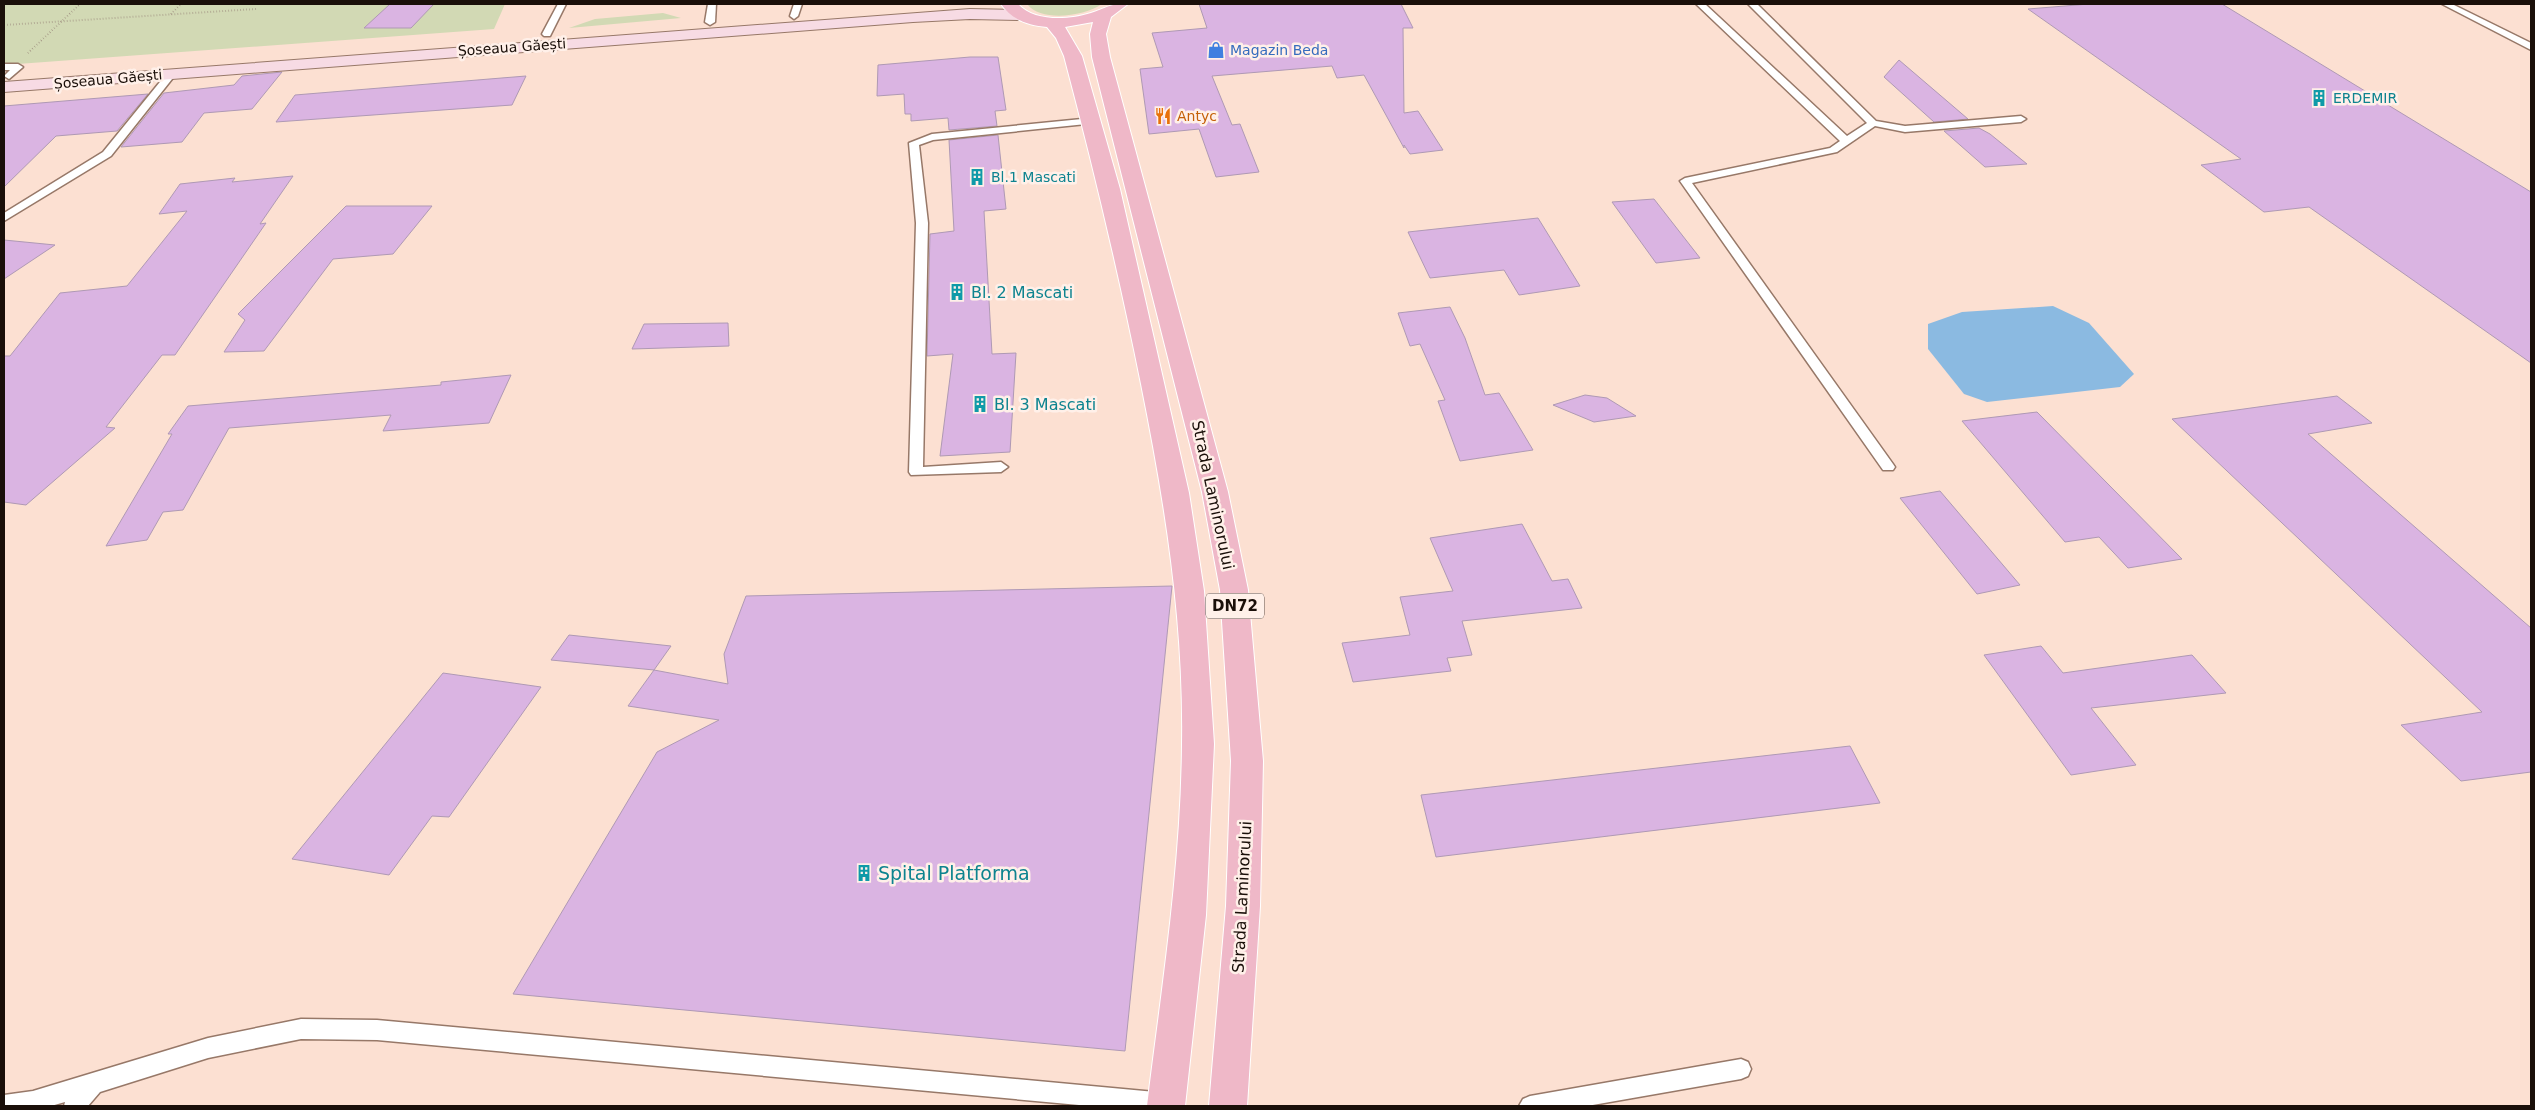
<svg xmlns="http://www.w3.org/2000/svg" width="2535" height="1110" font-family="'DejaVu Sans',sans-serif">
<rect width="100%" height="100%" fill="#fce0d2"/>
<g fill="#d2d9b4">
<polygon points="4,4 505,4 494,29 4,65"/>
<path d="M1027,4H1102C1084,16 1042,23 1027,4Z"/>
<polygon points="663,13 681,18 569,28 595,19"/>
</g>
<polygon fill="#8bbae1" points="2053,306 2089,323 2134,374 2120,387 1987,402 1964,394 1928,349 1928,324 1962,312"/>
<g fill="#dab4e2" stroke="#af99b4">
<polygon points="390,4 434,4 411,28 364,28"/>
<polygon points="1199,4 1401,4 1413,28 1403,28 1404,113 1418,111 1443,150 1410,154 1404,145 1404,148 1364,75 1337,78 1332,66 1212,76 1232,125 1240,124 1259,172 1216,177 1199,129 1149,134 1140,69 1163,67 1152,33 1207,28"/>
<polygon points="2089,4 2222,4 2531,192 2531,363 2309,207 2264,212 2201,165 2241,159 2028,9"/>
<polygon points="970,57 998,57 1006,110 995,111 997,126 949,130 948,118 911,121 911,114 905,114 904,94 877,96 878,65"/>
<polygon points="1899,60 1968,119 1934,122 1884,77"/>
<polygon points="282,72 252,109 204,113 182,142 121,147 164,93 234,85 242,76"/>
<polygon points="526,76 512,105 276,122 295,95"/>
<polygon points="148,94 117,131 56,136 4,187 4,106"/>
<polygon points="1979,128 1990,134 2027,164 1985,167 1944,131"/>
<polygon points="998,135 1006,209 984,211 992,354 1016,353 1010,452 940,456 953,354 927,356 930,234 954,231 949,140"/>
<polygon points="293,176 260,224 266,223 175,355 162,355 106,427 115,428 26,505 4,502 4,356 10,356 60,293 127,286 187,211 159,214 180,184 235,178 232,182"/>
<polygon points="1654,199 1700,258 1656,263 1612,202"/>
<polygon points="346,206 432,206 393,254 333,259 264,351 224,352 245,320 238,314"/>
<polygon points="1538,218 1580,286 1519,295 1504,270 1430,278 1408,232"/>
<polygon points="4,240 55,245 4,279"/>
<polygon points="1450,307 1465,338 1485,395 1499,393 1533,450 1460,461 1438,401 1445,400 1420,344 1410,346 1398,313"/>
<polygon points="728,323 729,346 632,349 644,324"/>
<polygon points="511,375 489,423 383,431 391,415 229,428 183,510 163,512 147,540 106,546 172,434 168,434 188,406 441,385 441,382"/>
<polygon points="1585,395 1607,398 1636,416 1594,422 1553,405"/>
<polygon points="2337,396 2372,423 2308,434 2531,628 2531,772 2461,781 2401,725 2482,712 2172,419"/>
<polygon points="2037,412 2182,559 2128,568 2099,537 2065,542 1962,421"/>
<polygon points="1940,491 2020,585 1977,594 1900,498"/>
<polygon points="1522,524 1552,581 1568,579 1582,608 1462,621 1472,655 1447,658 1451,671 1353,682 1342,643 1410,635 1400,597 1453,591 1430,538"/>
<polygon points="1172,586 1125,1051 513,994 657,752 719,720 628,706 654,670 728,684 724,654 746,596"/>
<polygon points="569,635 671,646 654,670 551,660"/>
<polygon points="2041,646 2063,673 2192,655 2226,693 2091,708 2136,765 2071,775 1984,655"/>
<polygon points="443,673 541,687 449,817 432,816 389,875 292,859"/>
<polygon points="1850,746 1880,803 1436,857 1421,795"/>
</g>
<g fill="none" stroke-linecap="round" stroke-linejoin="round">
<g stroke="#977868" stroke-width="3">
<g id="lane">
<polygon points="558,4 566,4 550,36 544,36 542,34"/>
<polygon points="708,4 716,4 715,22 710,25 705,22"/>
<polygon points="794,4 802,4 798,16 794,19 790,16"/>
<polygon points="1696,4 1705,4 1847,136 1867,123 1748,4 1757,4 1876,121 1905,126 2021,116 2026,119 2021,122 1905,132 1875,126 1837,152 1692,183 1893,464 1895,467 1893,470 1883,470 1680,181 1685,178 1830,148 1840,141"/>
<polygon points="2442,4 2452,4 2531,43 2531,50"/>
<polygon points="4,64 18,64 23,67 9,79 4,76 10,70 4,70"/>
<polygon points="168,72 176,74 111,156 4,221 4,213 103,152"/>
<polygon points="1092,118 1096,119 1096,123 933,140 919,145 928,223 923,467 1001,462 1008,467 1001,472 911,475 909,472 916,223 909,143 932,134"/>
<polygon points="301,1019 377,1020 1166,1093 1173,1096 1177,1103 1175,1106 1090,1106 377,1040 301,1039 208,1058 100,1092 88,1106 64,1106 65,1102 51,1106 4,1106 4,1095 33,1091 208,1038"/>
<polygon points="1741,1059 1748,1062 1751,1069 1748,1076 1741,1079 1587,1106 1519,1106 1523,1099 1530,1096"/>
</g>
</g>
<g stroke="#977868" stroke-width="2">
<polygon id="secondary" points="970,9 1021,10 1029,15 1021,20 970,19 913,22 4,92 4,82"/>
</g>
<g stroke="#fff" stroke-width="2">
<path id="primary" d="M1001,4H1018C1034,22 1069,20 1091,13C1107,8 1111,3 1128,4L1111,17L1106,34L1110,57L1228,492L1248,590L1263,761L1260,906L1247,1106H1209L1226,906L1231,761L1220,590L1202,492L1092,57L1090,34L1093,22L1065,27L1082,56L1120,189L1189,493L1204,591L1214,744L1206,915L1185,1106H1147C1162,986 1181,866 1182,744C1184,622 1165,503 1141,384C1119,274 1093,165 1064,56L1056,38L1047,27C1028,25 1012,20 1001,4Z"/>
</g>
<g stroke="#968277" stroke-width="2" stroke-dasharray="0.5 2.5" stroke-linecap="butt">
<polyline points="171,14 181,4"/>
<polyline points="4,25 256,9"/>
<polyline points="28,53 80,4"/>
</g>
<use href="#lane" fill="#fff" fill-rule="evenodd"/>
<use href="#secondary" fill="#f7dbe4" fill-rule="evenodd"/>
<use href="#primary" fill="#efb8c8" fill-rule="evenodd"/>
</g>
<defs>
<g id="shop-bare" transform="scale(1.35)"><path d="M-5-2.5h2.3a2.7 3.5 0 0 1 5.4 0H5L5.5 6h-11ZM-1.5-2.5h3a1.5 2.3 0 0 0-3 0Z" fill="#3f7fe0" stroke="#fff0e9" stroke-width="2.5" paint-order="stroke"/></g>
<g id="building-bare" transform="scale(1.35)"><path d="M-4-6H4V6H1V3H-1V6H-4ZM-2.5-4.3h1.7v1.8h-1.7ZM.8-4.3h1.7v1.8H.8ZM-2.5-1h1.7V.8h-1.7ZM.8-1h1.7V.8H.8Z" fill="#0f9aa8" stroke="#fff0e9" stroke-width="2.5" paint-order="stroke"/></g>
<g id="restaurant-bare" transform="scale(1.35)"><path d="M-5-6h1v4h1v-4h1v4h1v-4h1v5L-1.5 .5V6h-2V.5L-5-1ZM5-6V6H3V1.5H1.5Q1.5-4 5-6Z" fill="#e8710a" stroke="#fff0e9" stroke-width="2.5" paint-order="stroke"/></g>
</defs>
<g fill-rule="evenodd">
<use href="#shop-bare" x="1216" y="50"/>
<use href="#building-bare" x="2319" y="98"/>
<use href="#restaurant-bare" x="1163" y="116"/>
<use href="#building-bare" x="977" y="177"/>
<use href="#building-bare" x="957" y="292"/>
<use href="#building-bare" x="980" y="404"/>
<use href="#building-bare" x="864" y="873"/>
</g>
<g text-anchor="middle" dominant-baseline="central" stroke-width="5" stroke-linejoin="round" paint-order="stroke">
<g font-size="14" fill="#1a0f09" stroke="#fff0e9">
<text transform="translate(512 47) rotate(-4)">Șoseaua Găești</text>
<text transform="translate(108 79) rotate(-5)">Șoseaua Găești</text>
</g>
<g font-size="14" fill="#366cbe" stroke="#fff0e9" text-anchor="start">
<text x="1230" y="50">Magazin Beda</text>
</g>
<g font-size="14" fill="#0d838f" stroke="#fff0e9" text-anchor="start">
<text x="2333" y="98">ERDEMIR</text>
<text x="991" y="177">Bl.1 Mascati</text>
</g>
<g font-size="14" fill="#c56008" stroke="#fff0e9" text-anchor="start">
<text x="1177" y="116">Antyc</text>
</g>
<rect fill="#fff0e9" stroke="#5f524c" stroke-width="1" x="1206" y="593.5" width="58" height="25" rx="4"/>
<g font-size="15" font-weight="bold" fill="#1a0f09">
<text x="1235" y="606">DN72</text>
</g>
<g font-size="16" fill="#0d838f" stroke="#fff0e9" text-anchor="start">
<text x="971" y="292">Bl. 2 Mascati</text>
<text x="994" y="404">Bl. 3 Mascati</text>
</g>
<g font-size="16" fill="#1a0f09" stroke="#fff0e9">
<text transform="translate(1213 495) rotate(78)">Strada Laminorului</text>
<text transform="translate(1242 897) rotate(-87)">Strada Laminorului</text>
</g>
<g font-size="19" fill="#0d838f" stroke="#fff0e9" text-anchor="start">
<text x="878" y="873">Spital Platforma</text>
</g>
</g>
<rect width="2535" height="1110" fill="none" stroke="#1a0f09" stroke-width="10"/>
</svg>
